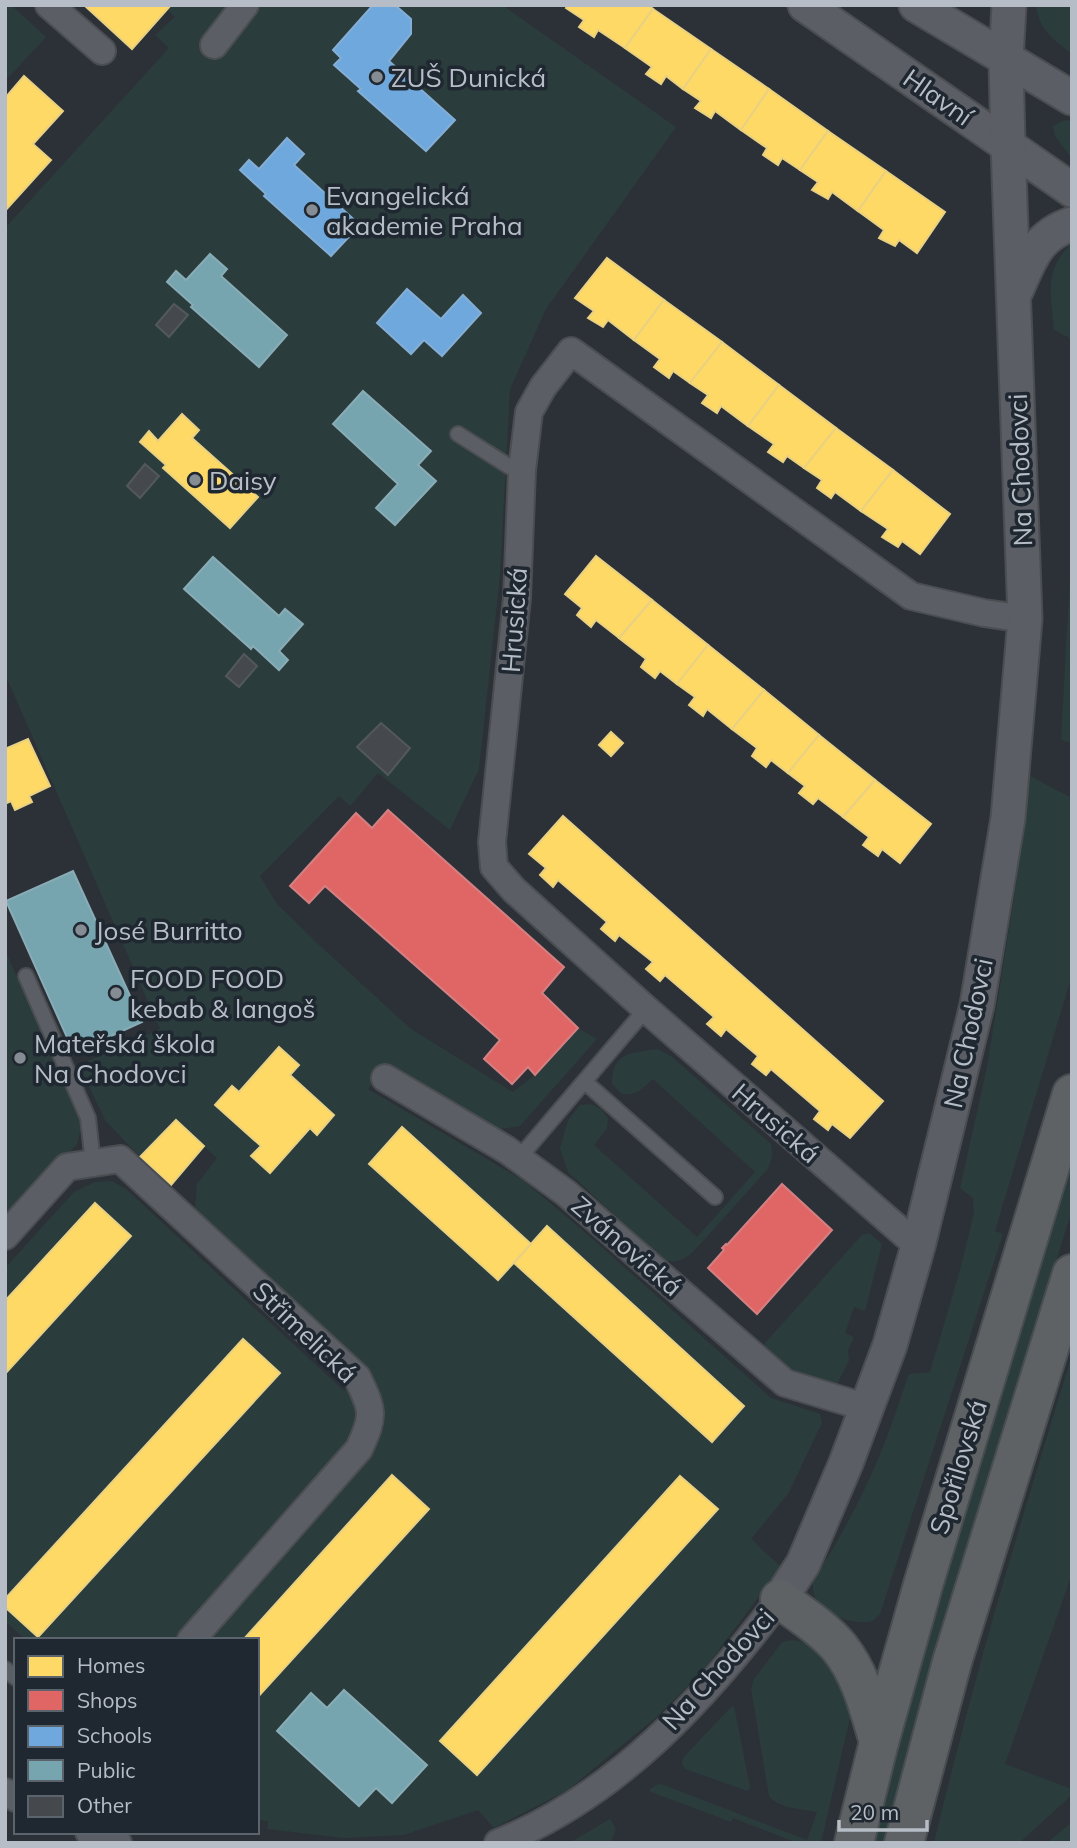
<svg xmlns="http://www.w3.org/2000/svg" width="1077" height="1848" font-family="Mulish,sans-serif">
<rect width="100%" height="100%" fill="#2c3137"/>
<g fill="#2b3c3d" fill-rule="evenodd">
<polygon points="5,5 11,5 46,37 5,81"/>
<path d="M171,5H373L334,65L361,89L359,92L426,151L455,120L389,61L411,34L410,19L395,5H502L676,127L546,309L510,389L500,575L479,769L450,830L378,773L350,806L339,796L260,876L277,904L317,943L411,1029L513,1092L535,1075L578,1028L597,1039L520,1126L501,1129L385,1063L368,1089L524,1181L587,1234L771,1398L820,1414L822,1423L788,1494L751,1539L781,1567L706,1667L660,1714L568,1790L494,1828L478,1810L404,1835L344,1838L267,1829L268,1821L257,1820V1698L429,1509L392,1475L243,1640H204L371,1455C398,1409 383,1391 351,1354L195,1210L197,1184L217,1158L176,1121L140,1157L105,1120L79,1065L160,1029L5,674V228L169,48L155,35L175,17L167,10ZM287,138L304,154L294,165L359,224L331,256L265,196L266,194L240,170L249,160L259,169ZM210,254L227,269L221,276L287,335L259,367L192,307L193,305L167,281L176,271L186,280ZM407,289L441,319L463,296L481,312L442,356L424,340ZM174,304L188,315L169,337L156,325ZM363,391L430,451L418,465L435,481L395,525L376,508L398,483L333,424ZM182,415L199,430L192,438L258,496L230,528L164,468L166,465L140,442L149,432L158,441ZM213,558L279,616L286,609L303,624L279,651L288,660L280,670L253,646L250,649L184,589ZM244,654L257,666L239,687L226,676ZM381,723L409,749L388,775L357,748ZM280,1048L299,1065L290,1075L334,1116L317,1134L310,1128L270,1172L251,1156L261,1146L215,1105L232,1086L239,1092ZM402,1128L531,1244L547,1227L744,1406L712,1442L514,1263L498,1280L370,1164ZM681,1476L717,1509L476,1775L440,1741ZM344,1690L427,1765L393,1803L376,1788L359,1806L277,1731L311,1693L327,1708Z"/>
<path d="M1036,5H1072V54C1053,40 1039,29 1036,5Z"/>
<polygon points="1065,120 1072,121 1072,159 1055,136 1053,126"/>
<path d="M1072,243V343L1068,337L1054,330C1051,294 1043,270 1072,243Z"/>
<polygon points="1072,539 1072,743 1061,740"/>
<path d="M1030,776L1070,797L1072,788V975L995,1231L1003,1234L880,1614L873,1621C852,1627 810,1611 813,1584C814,1571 828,1559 834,1547C847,1524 860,1500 871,1475C886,1443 897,1408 909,1374L930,1372L960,1270L974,1213L973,1198L960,1188L987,1067L1016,885Z"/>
<polygon points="5,950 78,1113 81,1128 77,1144 5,1223"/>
<path d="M658,1049L672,1057L771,1144C773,1155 772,1161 767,1170L693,1252C682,1261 675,1264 662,1259L568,1172L560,1148L568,1120L580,1105L591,1104L601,1109L608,1118L607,1129L594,1145L697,1237L755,1172L653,1079C642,1089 637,1096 622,1094L612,1084C612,1052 631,1053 658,1049Z"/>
<polygon points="1072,1156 1072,1210 927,1678 884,1843 870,1843 913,1674"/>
<polygon points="112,1181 126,1189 343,1390 350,1390 359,1415 348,1445 173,1640 26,1640 5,1621 5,1607 38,1637 279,1373 5,1599 5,1374 131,1236 95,1203 5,1301 5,1268 74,1192 95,1182"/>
<polygon points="869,1233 882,1244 865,1311 854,1307 845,1333 854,1337 848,1350 849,1361 836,1386 789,1371 764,1351 765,1343 862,1235"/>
<path d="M1072,1355V1574L1005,1764L1072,1789V1795L1019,1843H934C973,1678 1022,1517 1072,1355Z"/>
<path d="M793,1640L808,1643L832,1663L853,1705L821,1843H798L733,1818L731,1822L651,1792L649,1790L658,1784L664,1785L807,1840L817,1812C802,1809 779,1809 769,1796L751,1688L754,1679L782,1642Z"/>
<polygon points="734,1706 750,1787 748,1791 685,1769 682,1764 683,1758 731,1707"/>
<polygon points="610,1819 616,1829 610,1843 569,1843"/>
<polygon points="1072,1822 1072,1843 1047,1843"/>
</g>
<g fill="#ffd966" stroke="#e9d183" stroke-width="2">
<polygon points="84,5 171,5 132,49"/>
<polygon points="568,5 648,5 653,9 625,48 598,30 594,37 579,27 584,20 566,8"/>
<polygon points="653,9 711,49 683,89 666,76 661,84 646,74 652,67 625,48"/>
<polygon points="711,49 769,89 741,130 715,111 711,118 695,108 701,101 683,89"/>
<polygon points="24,76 63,111 33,144 51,160 5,211 5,98"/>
<polygon points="769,89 828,131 800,170 782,158 778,165 763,155 767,148 741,130"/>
<polygon points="828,131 886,171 858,211 832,192 828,199 812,190 818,182 800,170"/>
<polygon points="886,171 945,212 917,253 899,240 895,246 879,238 884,230 858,211"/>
<polygon points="607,258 664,300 634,340 608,320 603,327 588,318 594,311 575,298"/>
<polygon points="664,300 722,342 690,383 673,371 669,378 654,367 660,359 634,340"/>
<polygon points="722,342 779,385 748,426 721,406 717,413 702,403 708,395 690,383"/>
<polygon points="779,385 836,428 804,468 787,456 783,462 768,452 774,444 748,426"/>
<polygon points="182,414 199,430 192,438 258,497 230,528 163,468 166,465 140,442 149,431 158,441"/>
<polygon points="836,428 893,470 861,511 835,492 831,498 817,488 822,480 804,468"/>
<polygon points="893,470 950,514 920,554 902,541 898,547 882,537 888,529 861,511"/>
<polygon points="596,556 652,600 619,638 596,620 591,627 577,615 582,608 565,594"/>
<polygon points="652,600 708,645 677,684 660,671 655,678 641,667 646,659 619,638"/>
<polygon points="708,645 764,690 732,729 707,709 703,716 689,705 695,697 677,684"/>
<polygon points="764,690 819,735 788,773 771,760 766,767 752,756 757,748 732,729"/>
<polygon points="611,732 623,743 611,756 599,745"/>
<polygon points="819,735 875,780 843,817 818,798 813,804 799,793 805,786 788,773"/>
<polygon points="28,739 50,786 29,796 32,802 15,810 11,801 5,804 5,749"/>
<polygon points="875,780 931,824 900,863 882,849 878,856 863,845 869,837 843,817"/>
<polygon points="563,816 883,1101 850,1138 832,1124 828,1130 814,1119 820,1111 771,1069 766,1075 752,1064 758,1056 726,1029 721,1036 707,1024 714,1017 665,975 660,981 646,969 653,962 619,935 615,941 601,929 607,922 558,880 553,887 540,875 546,868 529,854"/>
<polygon points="279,1047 299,1065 290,1075 334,1115 317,1135 310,1128 270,1173 251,1156 261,1146 215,1105 232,1086 239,1092"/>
<polygon points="176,1120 204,1146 171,1185 140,1157"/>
<polygon points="402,1127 531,1244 498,1280 369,1164"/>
<polygon points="95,1203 131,1236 5,1374 5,1301"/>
<polygon points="547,1226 744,1406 712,1442 514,1263"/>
<polygon points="243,1339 280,1373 38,1637 5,1607 5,1599"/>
<polygon points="392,1475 429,1509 257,1698 257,1640 243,1640"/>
<polygon points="680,1476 718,1509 477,1775 440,1741"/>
</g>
<g fill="#e06666" stroke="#d38083" stroke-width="2">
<polygon points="388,810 564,967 542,993 578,1028 535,1075 528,1067 512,1084 484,1059 500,1040 325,886 309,903 290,886 356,813 372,828"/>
<polygon points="782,1184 832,1230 757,1314 708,1268 724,1250 722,1248 726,1244 727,1245"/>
</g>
<g fill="#6fa8dc" stroke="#84aed5" stroke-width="2">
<polygon points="373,5 395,5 411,19 411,34 389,61 455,120 426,151 358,91 361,89 334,65 341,58 333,50"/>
<polygon points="287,138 304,154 294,165 360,225 331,256 264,196 266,194 240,170 249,160 259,169"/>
<polygon points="407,289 441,319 463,295 481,313 442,356 424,340 411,354 377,323"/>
</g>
<g fill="#76a5af" stroke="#89acb6" stroke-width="2">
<polygon points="210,254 227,269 221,276 287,335 259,367 191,307 193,305 167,282 176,271 186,280"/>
<polygon points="363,391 431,451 418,465 436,481 395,525 376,508 398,484 333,424"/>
<polygon points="213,557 279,616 285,609 303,624 279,651 288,660 279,670 253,646 251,649 184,589"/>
<polygon points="73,871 142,1022 74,1053 6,901"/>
<polygon points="344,1690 427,1765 392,1803 376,1788 359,1806 277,1731 311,1693 327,1708"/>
</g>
<g fill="#45494e" stroke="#53585e" stroke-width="2">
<polygon points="174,304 188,315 169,337 156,325"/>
<polygon points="145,464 159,476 140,498 127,486"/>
<polygon points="244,654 257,666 239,687 226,676"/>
<polygon points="381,723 410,748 388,775 357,747"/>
</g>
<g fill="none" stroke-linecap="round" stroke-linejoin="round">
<g stroke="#4a4d51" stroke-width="18">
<g id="service">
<polyline points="458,434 510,467 522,470"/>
<polyline points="26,976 88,1118 93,1163"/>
<polyline points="585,1082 715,1197"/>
<polyline points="519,1158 646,1009"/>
<polyline points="5,1669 16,1678"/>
</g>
</g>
<g stroke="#4a4d51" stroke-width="30">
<g id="minor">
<polyline points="49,5 102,51"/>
<polyline points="214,45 245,5"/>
<polyline points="385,1078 507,1150 566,1193 785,1383 868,1408"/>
<path d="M5,1236L67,1167L120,1159L357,1377C373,1410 375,1415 359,1449L191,1640"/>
<polyline points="918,1246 646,1009 514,890 494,867 492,842 517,598 522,470 529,412 543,387 571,351 911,596 984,613 1025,619"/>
<polyline points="5,1792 16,1798"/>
<polyline points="89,1832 118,1843"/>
<path d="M498,1843C616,1796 705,1699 780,1599"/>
</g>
</g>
<g stroke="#4a4d51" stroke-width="37">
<g id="tertiary">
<polyline points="805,5 1072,190"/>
<polyline points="916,5 1072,98"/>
<path d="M1016,291C1030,260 1036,236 1072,224"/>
<polyline points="780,1599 803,1564 846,1463 890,1345 918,1246 977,1005 1008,818 1025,619 1008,145 1006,60 1009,5"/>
</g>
</g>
<g stroke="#484d52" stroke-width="42">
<g id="trunk">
<path d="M780,1599C800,1614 823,1628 839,1647C861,1674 869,1709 879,1742"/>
<polyline points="854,1843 879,1742 923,1585 1072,1094"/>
<polyline points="904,1843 952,1662 1072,1274"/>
</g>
</g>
<use href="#service" stroke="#5b5e64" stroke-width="14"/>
<use href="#minor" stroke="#5b5e64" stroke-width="26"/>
<use href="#tertiary" stroke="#5b5e64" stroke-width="33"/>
<use href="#trunk" stroke="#5e6265" stroke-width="38"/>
</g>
<g fill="#868c94" stroke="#1f2730" stroke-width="2.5">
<circle cx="377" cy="77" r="7"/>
<circle cx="312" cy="210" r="7"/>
<circle cx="195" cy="480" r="7"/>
<circle cx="81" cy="930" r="7"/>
<circle cx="116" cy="993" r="7"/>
<circle cx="20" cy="1058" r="7"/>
</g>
<g text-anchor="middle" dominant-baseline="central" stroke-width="7" stroke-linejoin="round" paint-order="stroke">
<g font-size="26" fill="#b6bdc6" stroke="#1f2730" text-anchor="start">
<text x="391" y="77">ZUŠ Dunická</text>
<text x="326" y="195">Evangelická<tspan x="326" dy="30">akademie Praha</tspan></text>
<text x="209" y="480">Daisy</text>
<text x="95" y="930">José Burritto</text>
<text x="130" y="978">FOOD FOOD<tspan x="130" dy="30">kebab &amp; langoš</tspan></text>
<text x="34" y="1043">Mateřská škola<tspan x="34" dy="30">Na Chodovci</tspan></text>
</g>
<g font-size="26" fill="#b6bdc6" stroke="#1f2730">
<text transform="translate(938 97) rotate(35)">Hlavní</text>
<text transform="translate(1020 470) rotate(-92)">Na Chodovci</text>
<text transform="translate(514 620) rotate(-86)">Hrusická</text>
<text transform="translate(968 1033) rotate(-78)">Na Chodovci</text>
<text transform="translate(776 1123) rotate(41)">Hrusická</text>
<text transform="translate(627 1246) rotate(41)">Zvánovická</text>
<text transform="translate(305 1332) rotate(44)">Střimelická</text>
<text transform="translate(958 1467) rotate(-73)">Spořilovská</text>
<text transform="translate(718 1669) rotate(-48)">Na Chodovci</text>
</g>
</g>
<rect width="1077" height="1848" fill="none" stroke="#b6bdc6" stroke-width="14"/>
<rect x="14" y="1638" width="245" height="196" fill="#1f2730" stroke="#5b636c" stroke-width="2"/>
<rect x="28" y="1656" width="35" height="21" fill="#ffd966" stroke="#5b636c" stroke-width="2"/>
<text x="77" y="1673" font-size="21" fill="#b6bdc6">Homes</text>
<rect x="28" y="1690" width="35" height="21" fill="#e06666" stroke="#5b636c" stroke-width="2"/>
<text x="77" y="1708" font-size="21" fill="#b6bdc6">Shops</text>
<rect x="28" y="1726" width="35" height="21" fill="#6fa8dc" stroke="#5b636c" stroke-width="2"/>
<text x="77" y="1743" font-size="21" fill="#b6bdc6">Schools</text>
<rect x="28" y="1760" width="35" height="21" fill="#76a5af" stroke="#5b636c" stroke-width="2"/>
<text x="77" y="1778" font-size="21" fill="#b6bdc6">Public</text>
<rect x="28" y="1796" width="35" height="21" fill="#45494e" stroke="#5b636c" stroke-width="2"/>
<text x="77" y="1813" font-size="21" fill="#b6bdc6">Other</text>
<path d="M839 1820v10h88v-10" fill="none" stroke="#b6bdc6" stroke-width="3.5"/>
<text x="850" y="1820" font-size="21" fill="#b6bdc6" stroke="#1f2730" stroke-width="5" paint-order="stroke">20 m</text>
</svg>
